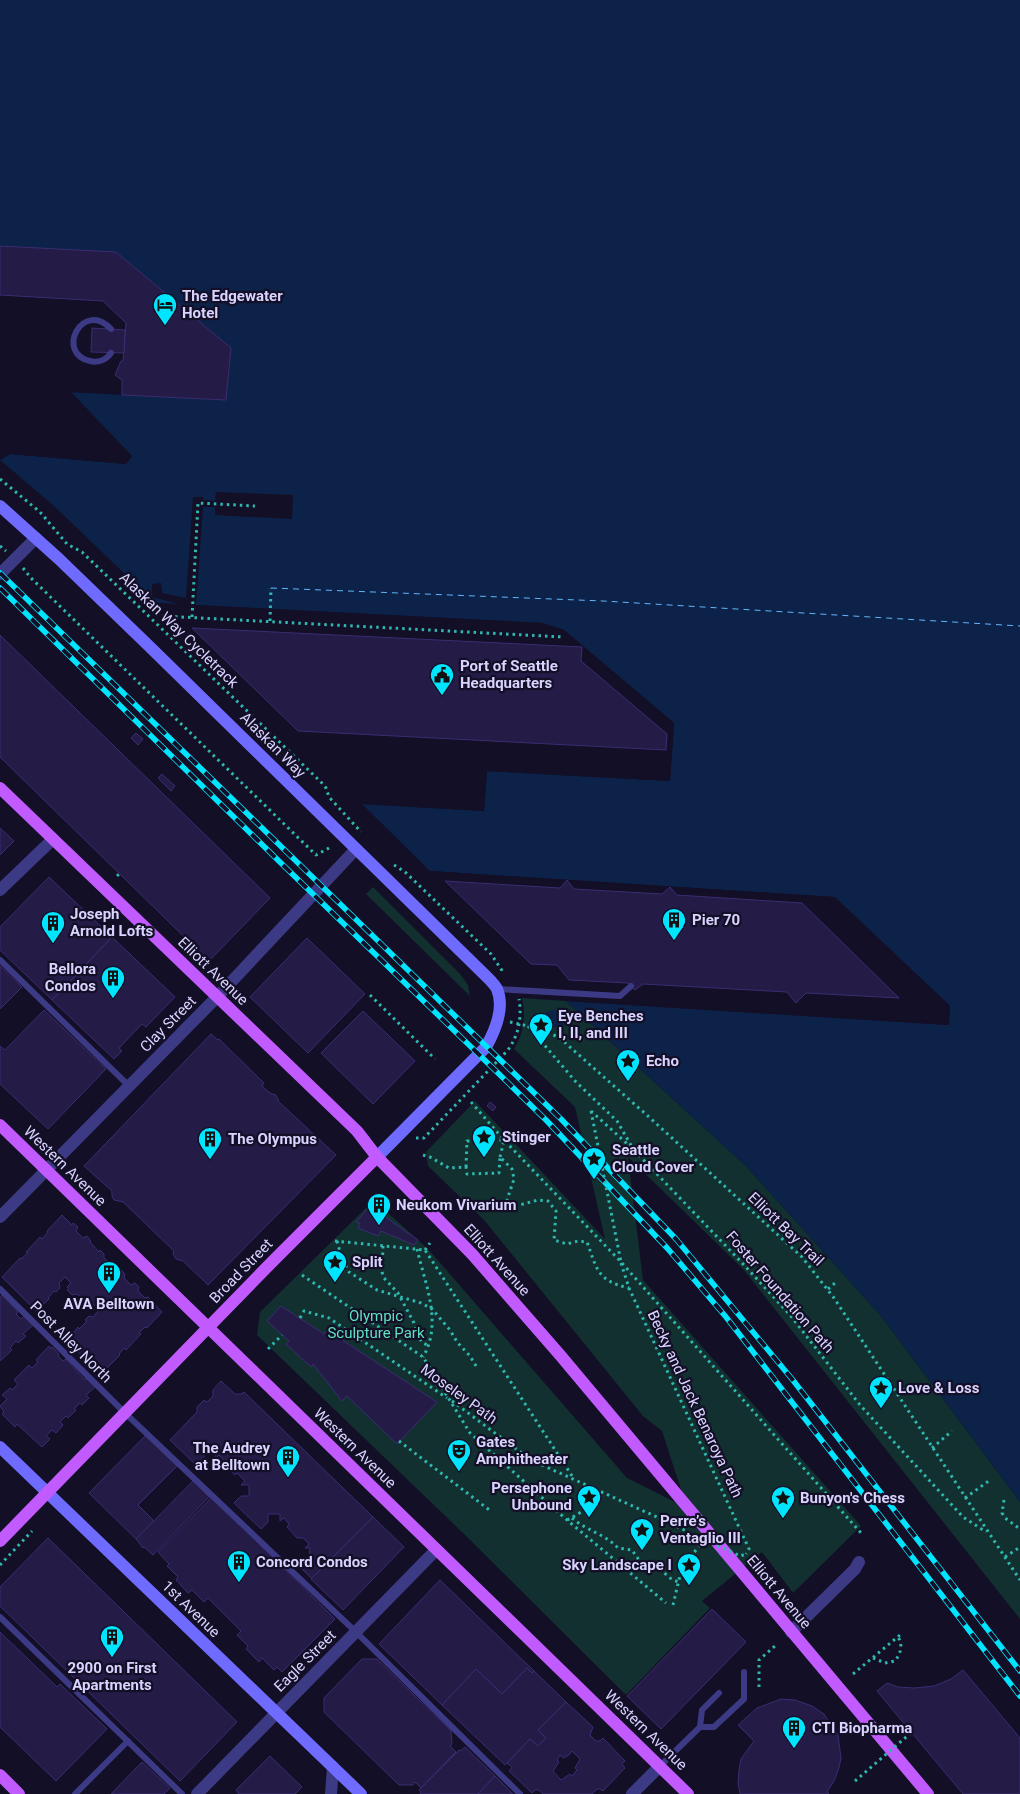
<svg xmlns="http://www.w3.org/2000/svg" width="1020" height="1794" font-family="Roboto,sans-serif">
<rect width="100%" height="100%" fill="#130f26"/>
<g fill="#12302f">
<polygon points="373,887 460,974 468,985 470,996 366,894"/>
<path d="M522,998L566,1001L746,1166L881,1316L1020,1502V1619L743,1269L628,1157L643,1280L861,1526L793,1593L762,1552L702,1601L710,1608L626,1695L462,1532L257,1335L260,1312L369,1205L378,1204L429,1250L627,1478L687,1508L662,1431L643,1416L484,1220L428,1166L426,1152L475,1101L605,1239L575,1107L514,1049C524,1033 526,1016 522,998Z"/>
</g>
<g fill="#0c2248">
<polygon points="0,0 1020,0 1020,1502 881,1316 746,1166 566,1001 948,1025 950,1006 834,897 430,871 362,804 484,811 487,771 670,781 674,723 564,630 542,623 155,603 54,506 0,460 10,454 126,464 132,456 70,392 226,400 231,348 0,246"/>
<polygon points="552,1010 558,1010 566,1014 569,1019 568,1025 559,1028 548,1025 544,1016 545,1013"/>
</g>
<g fill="#130f26">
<polygon points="0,249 116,252 231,348 226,400 71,392 132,456 126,464 10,454 0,460 0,457 10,452 125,461 129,456 68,394 68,390 224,398 228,349"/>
<polygon points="216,492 293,495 292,519 215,515 215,507 203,507 196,605 542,623 564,630 674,723 670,781 487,771 484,811 362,804 361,802 482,808 484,770 486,768 668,778 671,724 563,632 541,626 158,606 155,603 179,604 152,597 152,584 161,583 162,593 186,598 193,497 203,497 203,500 215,501"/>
<polygon points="430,871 835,897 950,1006 949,1025 566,1001 564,999 946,1023 948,1007 833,899 433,873"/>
</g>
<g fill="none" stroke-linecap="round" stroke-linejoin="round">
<polyline stroke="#62b6ff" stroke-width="1" stroke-dasharray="6 5" stroke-linecap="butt" points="271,588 603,601 1020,626"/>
</g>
<g fill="#241b47" stroke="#3b2d73" fill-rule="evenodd">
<polygon points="0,246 116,252 231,348 226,400 122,395 122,380 115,375 121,361 123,361 126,323 103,301 0,295"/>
<polygon points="92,328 125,330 124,353 91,352"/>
<polygon points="192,628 582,647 581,661 667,734 666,750 298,731"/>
<polygon points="0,635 270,898 209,961 0,757"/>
<polygon points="136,733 143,739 138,745 131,738"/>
<polygon points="162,774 175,786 171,791 158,778"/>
<polygon points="0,828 14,841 0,855"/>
<polygon points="49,877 112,937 52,1000 0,950 0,927"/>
<polygon points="567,880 574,889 662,894 670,887 677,895 802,903 899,998 806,993 796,1003 787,992 643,984 635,990 628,983 569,980 557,965 531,964 445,881 560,888"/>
<polygon points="112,937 175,997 146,1027 142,1024 119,1048 122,1051 114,1059 52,1000"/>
<polygon points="307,938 365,994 308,1053 250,997"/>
<polygon points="0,966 22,987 0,1009"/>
<polygon points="44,1010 106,1069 48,1129 0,1084 0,1046 5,1050"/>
<polygon points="363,1011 415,1061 373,1104 321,1053"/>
<polygon points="211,1034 218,1040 219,1039 264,1083 262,1086 270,1093 276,1095 279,1102 336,1155 208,1285 183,1261 176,1259 173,1254 174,1251 123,1202 114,1200 112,1196 112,1191 84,1166"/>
<polygon points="490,1102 496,1107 493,1111 487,1106"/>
<polygon points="370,1206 418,1240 414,1245 381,1231 378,1236 358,1228 360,1223 356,1222"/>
<polygon points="62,1215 72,1225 73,1223 78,1227 76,1231 83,1238 87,1236 91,1241 90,1242 99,1252 100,1250 104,1254 104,1258 117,1270 118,1269 120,1271 121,1270 125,1274 124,1278 131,1285 135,1283 139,1287 138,1291 145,1298 148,1297 162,1312 147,1328 145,1327 139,1333 141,1334 126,1350 124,1348 119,1354 120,1355 101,1374 67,1341 78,1327 79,1329 87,1321 85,1320 89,1316 93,1317 99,1310 93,1304 89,1309 87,1307 86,1308 81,1304 83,1299 77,1294 72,1295 67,1290 69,1288 67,1287 71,1283 65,1277 59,1283 60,1288 56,1292 54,1291 48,1298 49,1299 36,1311 2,1277 20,1258 21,1259 28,1253 26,1252 40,1237 42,1239 48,1232 47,1231"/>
<polygon points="2,1295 18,1312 16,1314 21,1319 24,1316 33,1325 23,1334 26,1336 18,1343 16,1341 10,1348 12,1350 0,1361 0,1298"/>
<polygon points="281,1306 324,1334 327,1330 437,1402 397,1444 347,1396 342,1401 313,1364 311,1367 286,1344 289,1341 267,1321"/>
<polygon points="49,1346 51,1349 52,1347 59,1354 58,1356 63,1361 66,1359 85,1380 86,1378 95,1387 86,1395 89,1398 82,1405 80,1403 74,1409 76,1410 68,1418 66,1416 60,1422 63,1425 56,1433 52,1430 46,1436 50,1439 42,1447 17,1424 15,1427 2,1414 4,1412 0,1406 7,1399 2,1395 10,1388 12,1390 18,1384 14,1380 29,1365 32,1368 38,1362 36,1360"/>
<polygon points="221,1381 235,1394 241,1394 244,1392 373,1517 312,1579 298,1565 306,1558 309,1558 310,1548 305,1548 309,1544 303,1538 297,1538 287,1527 289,1524 284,1518 280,1521 280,1514 268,1514 268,1522 261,1529 234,1503 241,1496 249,1496 249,1485 241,1485 245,1481 237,1473 235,1475 224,1465 226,1463 219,1455 215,1459 215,1452 204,1453 204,1459 197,1466 170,1440 197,1412 197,1407 204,1400 207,1402 213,1396 213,1390"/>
<polygon points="146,1435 178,1465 138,1505 154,1521 136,1539 89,1493"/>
<polygon points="193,1481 209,1497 153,1555 144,1547 143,1548 136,1539"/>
<polygon points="212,1497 335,1619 282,1672 277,1667 274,1670 262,1658 259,1662 246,1649 248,1646 237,1635 241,1631 208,1598 204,1602 192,1590 188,1593 176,1580 178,1577 167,1566 169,1564 158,1552"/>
<polygon points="373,1517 404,1547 343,1610 311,1579"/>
<polygon points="48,1538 237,1722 180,1781 0,1606 0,1587"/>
<polygon points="440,1580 534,1671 532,1673 527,1668 502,1694 476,1669 442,1705 379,1644"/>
<polygon points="712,1609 746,1642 661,1729 627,1696"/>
<polygon points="0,1632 57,1687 60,1684 107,1729 56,1781 0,1727"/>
<polygon points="362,1659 377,1659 451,1731 452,1744 450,1746 456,1752 421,1788 415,1782 413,1785 399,1785 324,1712 324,1698"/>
<polygon points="527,1668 532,1673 534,1671 566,1702 538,1730 546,1738 538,1746 530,1739 505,1765 442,1705 476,1669 502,1694"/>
<polygon points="963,1670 1020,1738 1020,1794 963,1794 877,1691 887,1683 898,1687 914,1688 934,1686 951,1679"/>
<polygon points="781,1699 795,1700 812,1706 824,1714 838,1735 841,1758 839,1768 834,1781 827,1792 829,1794 740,1794 738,1783 739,1770 741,1759 754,1741 738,1725 757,1708"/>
<path d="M566,1702L593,1727L590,1735L596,1741H600L603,1738L625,1761L622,1764L625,1768L603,1791L600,1789H597L592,1794H543L539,1790H535L532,1793L509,1771L512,1767L507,1763L530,1739L538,1746L546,1738L538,1730ZM572,1751L580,1759L575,1768L577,1770L572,1776L570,1774L561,1780L553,1771L559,1762L557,1760L560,1755L563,1758L569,1755Z"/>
<polygon points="465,1747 495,1776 478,1794 420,1794 421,1792 419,1790 459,1750 460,1751"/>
<polygon points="270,1756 302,1787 295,1794 239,1794 236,1790"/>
<polygon points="142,1762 170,1788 164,1794 111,1794"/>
<polygon points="495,1776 513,1794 478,1794"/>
</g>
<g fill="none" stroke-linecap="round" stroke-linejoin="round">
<g stroke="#2fb8b0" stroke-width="3" stroke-dasharray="2.5 4" stroke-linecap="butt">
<polyline points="0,479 40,512 67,544 82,552 323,784 326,788 329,797 361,832"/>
<polyline points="0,546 6,551"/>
<polyline points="23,568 31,578 316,855 329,848"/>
<polyline points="162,616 563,637"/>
<polyline points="192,617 198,503 255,506"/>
<polyline points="270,621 271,588"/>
<polyline points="394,865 405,872 491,954 503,972"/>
<polyline points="117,876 119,874"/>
<polyline points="370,995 435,1059"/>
<path d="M510,1022C528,1026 546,1029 562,1040L649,1117L802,1257L834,1298L1020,1580"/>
<polyline points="528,1026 576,1082 617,1121 632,1147"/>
<polyline points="471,1102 504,1140 621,1262 861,1533"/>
<polyline points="591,1111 634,1150 745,1266 790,1315 860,1405 963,1517 986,1532"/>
<path d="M416,1138H424L508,1050C519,1034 522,1018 519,999"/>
<path d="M423,1155L430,1157L449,1168L466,1167L467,1174L499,1173L500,1157L512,1169L514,1179L507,1200L512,1207L538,1200L548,1201L556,1211L554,1240L567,1244L578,1241L587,1242C597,1269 597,1281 629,1288"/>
<polyline points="466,1167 467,1141 504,1140 500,1157"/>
<polyline points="335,1241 425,1250 574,1479"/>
<polyline points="337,1241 342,1259 349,1272 377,1290 421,1303 432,1309 450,1330 457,1342 470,1356 476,1366"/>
<polyline points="383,1246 382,1272 384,1278 398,1293 414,1323 419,1338 423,1343 430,1346"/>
<path d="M417,1249C425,1284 443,1323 423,1357"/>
<polyline points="425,1250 430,1243"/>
<polyline points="621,1263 629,1288 749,1549 746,1554"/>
<polyline points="302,1275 423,1357 470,1433 567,1520 666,1603"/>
<polyline points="828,1289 835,1283"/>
<polyline points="300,1318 304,1311 329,1318 447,1398"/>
<polyline points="268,1349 282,1335"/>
<polyline points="898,1394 913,1383"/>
<polyline points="452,1401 531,1460 659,1518"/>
<polyline points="399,1441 492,1512"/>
<polyline points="932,1448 952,1431"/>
<polyline points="965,1498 990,1480"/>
<polyline points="1004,1500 1002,1513 1005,1518 1020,1529"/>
<path d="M572,1518C587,1531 605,1534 618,1548L632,1550L639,1560L661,1570L670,1578L678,1582"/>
<path d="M567,1520C585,1511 588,1507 600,1491"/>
<polyline points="1005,1557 1020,1547"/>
<polyline points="0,1565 32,1531"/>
<polyline points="673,1605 682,1567 701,1544"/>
<path d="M873,1658L885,1663L895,1661C901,1653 903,1645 898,1637"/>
<polyline points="853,1674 900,1635"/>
<polyline points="759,1687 759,1660 775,1646"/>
</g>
<g stroke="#3d3a85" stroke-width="6">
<path d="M111,329C82,299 55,354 90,361C98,363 106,360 111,353"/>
<polyline points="0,960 129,1086"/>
<polyline points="497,989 620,996 631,986"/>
<polyline points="0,1289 125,1413 356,1632 520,1794"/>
<polyline points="0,1617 182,1794"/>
<polyline points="700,1727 714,1727 744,1699 744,1672"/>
<polyline points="700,1727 702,1710 719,1693"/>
<polyline points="660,1766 700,1727"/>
<polyline points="75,1794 128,1741"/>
</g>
<g stroke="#3d3a85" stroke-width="12">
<polyline points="0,1217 217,997"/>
<polyline points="791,1632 855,1569 859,1562"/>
<polyline points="197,1794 436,1550"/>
<polyline points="331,1794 333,1767"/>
<polyline points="632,1794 660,1766"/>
</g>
<g stroke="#3d3a85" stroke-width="12">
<polyline points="0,574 36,538"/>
<polyline points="0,890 53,839"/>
<polyline points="217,997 356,849"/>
</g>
<g stroke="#6f6bff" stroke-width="12">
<path d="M0,506L59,559L151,648L487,977C490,980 495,985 497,989C505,1008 495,1031 486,1047L377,1157"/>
<polyline points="0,1447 361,1794"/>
</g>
<g stroke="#c25bff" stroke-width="12">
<polyline points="0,788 357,1131 377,1157 472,1254 560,1355 928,1794"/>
<polyline points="0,1125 688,1794"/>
<polyline points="0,1541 272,1262 377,1157"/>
<polyline points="0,1775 19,1794"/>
</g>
<g stroke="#00e5ff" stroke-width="5.5">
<g id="rail">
<polyline points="0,573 561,1119 676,1239 792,1379 1020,1671"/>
<polyline points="0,588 284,866 498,1073 547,1121 668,1249 726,1317 1020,1696"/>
</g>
</g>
<use href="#rail" stroke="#130f26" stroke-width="4" stroke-dasharray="11" stroke-linecap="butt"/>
<g stroke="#2fb8b0" stroke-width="3" stroke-dasharray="2.5 4" stroke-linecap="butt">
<polyline points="591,1111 621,1262"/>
<polyline points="659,1518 740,1556 746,1554"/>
<polyline points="855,1781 912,1732"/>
</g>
</g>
<defs>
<g id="hotel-pin" transform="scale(1.25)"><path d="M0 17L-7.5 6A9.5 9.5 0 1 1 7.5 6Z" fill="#00e5ff" stroke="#130f26"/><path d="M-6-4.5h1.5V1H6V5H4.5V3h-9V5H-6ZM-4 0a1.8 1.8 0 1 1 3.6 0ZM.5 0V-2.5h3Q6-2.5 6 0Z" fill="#111"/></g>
<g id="civic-pin" transform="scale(1.25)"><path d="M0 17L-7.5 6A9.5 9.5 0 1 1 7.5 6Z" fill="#00e5ff" stroke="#130f26"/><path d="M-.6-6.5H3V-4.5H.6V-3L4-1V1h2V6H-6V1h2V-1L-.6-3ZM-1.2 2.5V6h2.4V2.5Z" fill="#111"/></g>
<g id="building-pin" transform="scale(1.25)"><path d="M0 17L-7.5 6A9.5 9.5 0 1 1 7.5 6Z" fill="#00e5ff" stroke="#130f26"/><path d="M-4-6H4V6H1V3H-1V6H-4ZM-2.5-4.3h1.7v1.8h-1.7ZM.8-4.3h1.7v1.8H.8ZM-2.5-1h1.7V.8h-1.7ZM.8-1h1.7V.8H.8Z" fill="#111"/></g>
<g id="sight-pin" transform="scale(1.25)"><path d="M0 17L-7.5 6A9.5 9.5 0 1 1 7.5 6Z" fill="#00e5ff" stroke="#130f26"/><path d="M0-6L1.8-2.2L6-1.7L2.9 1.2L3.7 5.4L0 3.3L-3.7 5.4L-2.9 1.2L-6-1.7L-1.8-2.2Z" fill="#111"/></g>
<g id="theatre-pin" transform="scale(1.25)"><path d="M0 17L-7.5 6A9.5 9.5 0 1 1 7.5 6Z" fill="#00e5ff" stroke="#130f26"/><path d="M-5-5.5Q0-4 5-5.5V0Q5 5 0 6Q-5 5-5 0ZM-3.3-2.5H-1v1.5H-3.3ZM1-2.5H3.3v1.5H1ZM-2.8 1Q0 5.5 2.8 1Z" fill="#111"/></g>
</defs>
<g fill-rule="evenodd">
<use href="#hotel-pin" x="165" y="305"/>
<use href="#civic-pin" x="442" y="675"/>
<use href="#building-pin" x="674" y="920"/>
<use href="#building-pin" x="53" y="923"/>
<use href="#building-pin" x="113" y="978"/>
<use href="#sight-pin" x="541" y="1025"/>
<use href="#sight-pin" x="628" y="1061"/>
<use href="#sight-pin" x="484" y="1137"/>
<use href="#building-pin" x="210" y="1139"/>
<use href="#sight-pin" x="594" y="1159"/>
<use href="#building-pin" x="379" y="1205"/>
<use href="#sight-pin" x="335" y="1262"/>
<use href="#building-pin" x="109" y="1273"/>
<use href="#sight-pin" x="881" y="1388"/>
<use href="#theatre-pin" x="459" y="1451"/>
<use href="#building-pin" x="288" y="1457"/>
<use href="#sight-pin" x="589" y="1497"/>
<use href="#sight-pin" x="783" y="1498"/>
<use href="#sight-pin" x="642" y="1530"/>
<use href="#building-pin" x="239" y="1562"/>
<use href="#sight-pin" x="689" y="1565"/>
<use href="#building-pin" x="112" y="1637"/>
<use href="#building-pin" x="794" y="1728"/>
</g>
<g text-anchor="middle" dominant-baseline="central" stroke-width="4.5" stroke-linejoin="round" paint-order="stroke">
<g font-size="15" font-weight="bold" fill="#d9d4ff" stroke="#130f26" text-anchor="start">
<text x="182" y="296">The Edgewater<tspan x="182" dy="17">Hotel</tspan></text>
<text x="460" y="666">Port of Seattle<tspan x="460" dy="17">Headquarters</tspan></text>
<text x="70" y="914">Joseph<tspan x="70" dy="17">Arnold Lofts</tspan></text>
<text x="692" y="920">Pier 70</text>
<text x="96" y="969" text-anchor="end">Bellora<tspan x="96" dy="17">Condos</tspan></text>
<text x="558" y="1016">Eye Benches<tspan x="558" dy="17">I, II, and III</tspan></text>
<text x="646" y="1061">Echo</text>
<text x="502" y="1137">Stinger</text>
<text x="228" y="1139">The Olympus</text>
<text x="612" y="1150">Seattle<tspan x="612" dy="17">Cloud Cover</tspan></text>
<text x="396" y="1205">Neukom Vivarium</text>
<text x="352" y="1262">Split</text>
<text x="109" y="1304" text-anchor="middle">AVA Belltown</text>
<text x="898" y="1388">Love &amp; Loss</text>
<text x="476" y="1442">Gates<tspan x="476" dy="17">Amphitheater</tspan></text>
<text x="270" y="1448" text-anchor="end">The Audrey<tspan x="270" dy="17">at Belltown</tspan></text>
<text x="572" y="1488" text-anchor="end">Persephone<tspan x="572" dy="17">Unbound</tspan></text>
<text x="800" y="1498">Bunyon's Chess</text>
<text x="660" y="1521">Perre’s<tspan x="660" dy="17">Ventaglio III</tspan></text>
<text x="256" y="1562">Concord Condos</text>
<text x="672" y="1565" text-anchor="end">Sky Landscape I</text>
<text x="112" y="1668" text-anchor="middle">2900 on First<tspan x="112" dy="17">Apartments</tspan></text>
<text x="812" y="1728">CTI Biopharma</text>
</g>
<g font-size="15" fill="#d9d4ff" stroke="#130f26">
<text transform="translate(179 630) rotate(44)">Alaskan Way Cycletrack</text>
<text transform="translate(273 745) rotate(45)">Alaskan Way</text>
<text transform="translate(213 971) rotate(44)">Elliott Avenue</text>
<text transform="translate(168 1024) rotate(-45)">Clay Street</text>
<text transform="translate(65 1166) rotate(44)">Western Avenue</text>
<text transform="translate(786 1229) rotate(44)">Elliott Bay Trail</text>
<text transform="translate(497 1260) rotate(48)">Elliott Avenue</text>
<text transform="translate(241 1271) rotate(-46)">Broad Street</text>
<text transform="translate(780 1292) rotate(49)">Foster Foundation Path</text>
<text transform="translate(71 1342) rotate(45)">Post Alley North</text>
<text transform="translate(459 1394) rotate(36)">Moseley Path</text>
<text transform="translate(695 1404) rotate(65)">Becky and Jack Benaroya Path</text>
<text transform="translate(355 1448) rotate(44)">Western Avenue</text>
<text transform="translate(779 1592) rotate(50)">Elliott Avenue</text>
<text transform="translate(191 1609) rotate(44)">1st Avenue</text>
<text transform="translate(305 1661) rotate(-45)">Eagle Street</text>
<text transform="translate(646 1730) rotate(44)">Western Avenue</text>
</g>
<g font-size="15" fill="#5fe0c0" stroke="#130f26">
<text x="376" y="1316">Olympic<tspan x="376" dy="17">Sculpture Park</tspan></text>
</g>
</g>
</svg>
